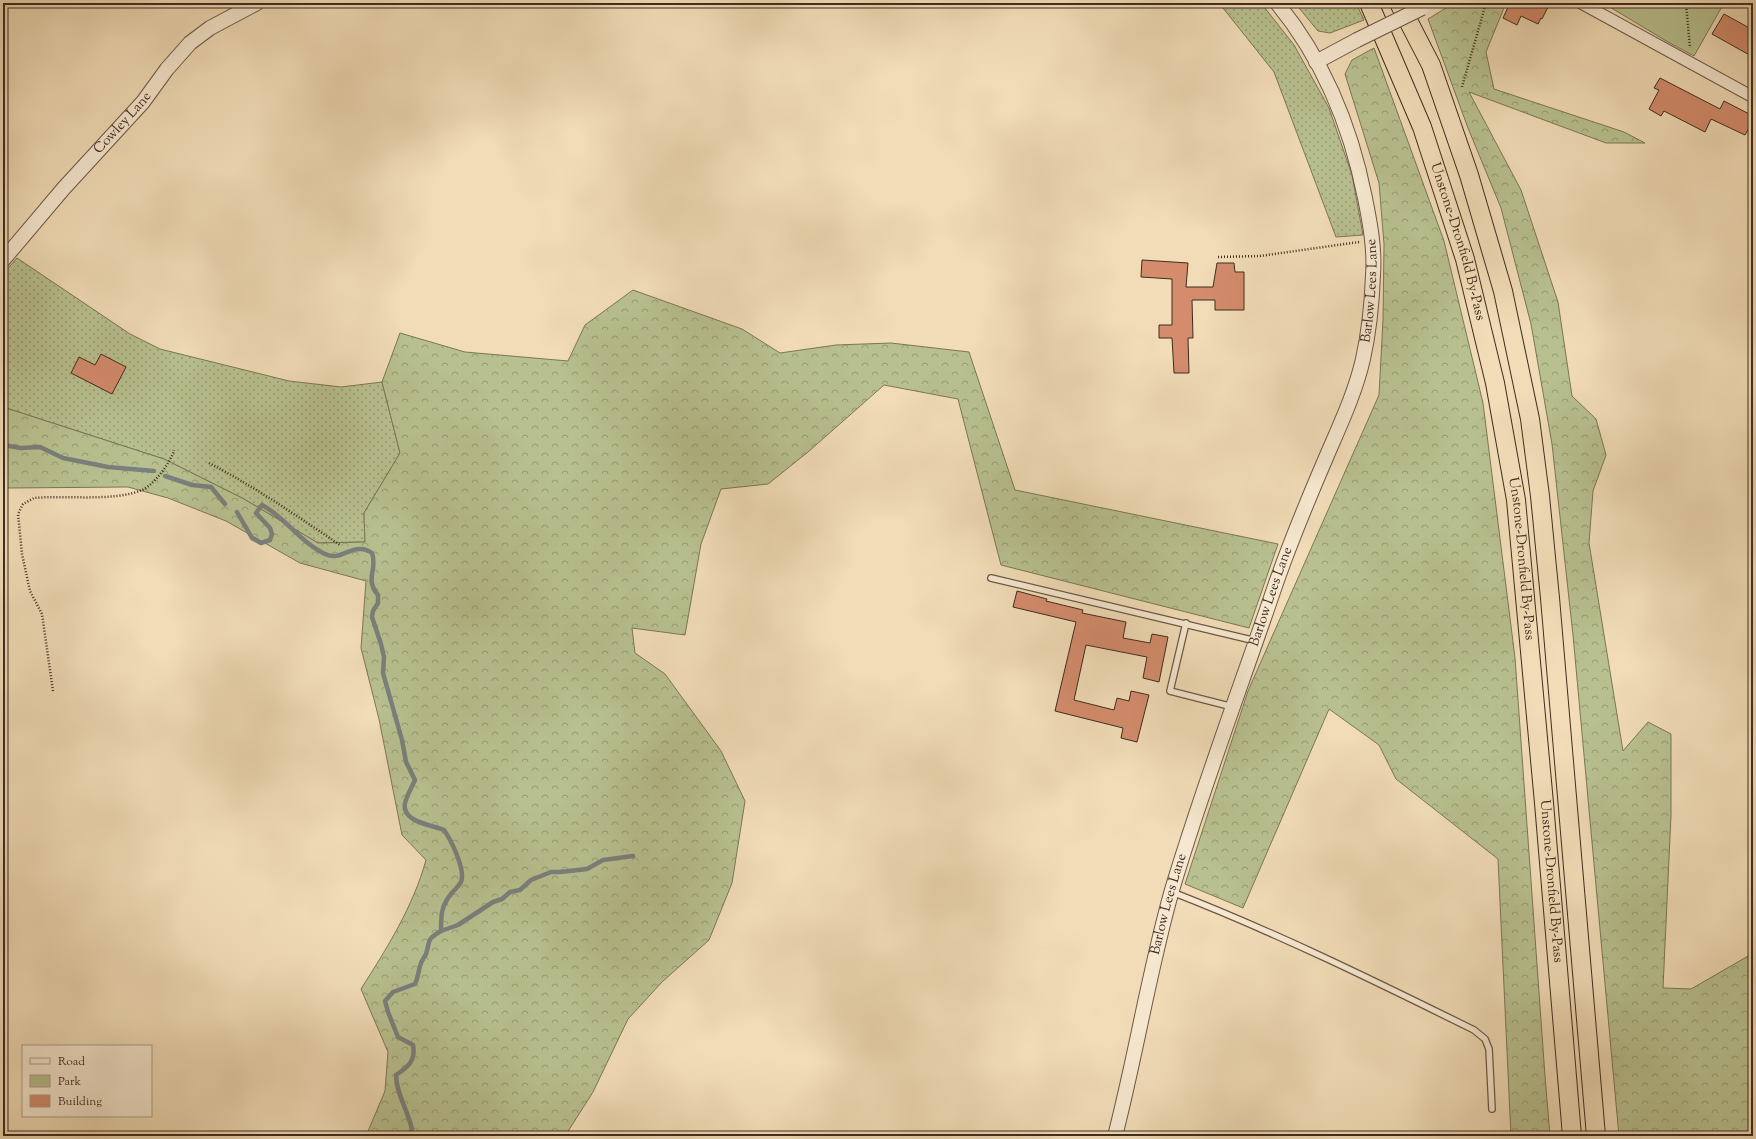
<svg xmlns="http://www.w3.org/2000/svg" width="1756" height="1139" font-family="'Sorts Mill Goudy',serif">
<defs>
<pattern id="grass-dots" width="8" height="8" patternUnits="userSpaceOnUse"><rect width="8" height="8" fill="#b8c08f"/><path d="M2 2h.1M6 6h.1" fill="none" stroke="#979c74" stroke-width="1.8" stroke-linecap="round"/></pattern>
<pattern id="forest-crowns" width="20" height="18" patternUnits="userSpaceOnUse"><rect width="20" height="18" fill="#b8c08f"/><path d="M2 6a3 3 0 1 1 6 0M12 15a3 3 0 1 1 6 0" fill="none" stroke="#979c74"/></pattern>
</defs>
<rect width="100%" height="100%" fill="#f1dcb7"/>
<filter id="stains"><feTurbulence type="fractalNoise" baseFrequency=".005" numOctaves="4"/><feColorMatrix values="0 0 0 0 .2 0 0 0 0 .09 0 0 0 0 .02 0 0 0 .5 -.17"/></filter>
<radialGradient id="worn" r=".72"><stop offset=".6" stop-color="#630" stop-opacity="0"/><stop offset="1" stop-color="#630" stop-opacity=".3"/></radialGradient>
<g fill="url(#grass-dots)" stroke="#7c7657">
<polygon points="1219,3 1261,3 1294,45 1329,108 1352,175 1363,235 1336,237 1274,72"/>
<polygon points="1295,3 1356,3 1364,20 1330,33 1318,31"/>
<polygon points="17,258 130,334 160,349 289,381 341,387 382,382 400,453 364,513 365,542 318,543 244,499 164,459 3,407 3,274"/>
</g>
<g fill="url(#forest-crowns)" stroke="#7c7657">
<polygon points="1454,3 1506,3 1486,52 1494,89 1624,132 1645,143 1606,143 1469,92 1521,190 1558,302 1572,396 1596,419 1606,455 1593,491 1589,543 1623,751 1648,722 1671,734 1671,815 1663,988 1691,989 1750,955 1753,961 1753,1136 1619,1136 1573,635 1552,444 1531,324 1501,208 1468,128 1428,19"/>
<polygon points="1374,48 1444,241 1483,403 1515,658 1545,1076 1550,1136 1511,1136 1498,859 1396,779 1379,745 1329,709 1243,908 1185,884 1248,691 1379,395 1383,320 1384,244 1379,183 1345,74 1352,60"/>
<path d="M633,290L742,329L780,353L836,345L891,343L969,352L1015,490L1278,544L1249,628L1001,565L958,399L884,385L808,452L768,484L721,489L701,544L685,635L632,628L635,653L665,674L721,751L745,801L732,883L709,940L662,982L628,1019L593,1092L565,1136H366L385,1091L388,1052L361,989C387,948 413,907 426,860L402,835L379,719L361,648L366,581L300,563L226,521L168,498L128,487L7,488L3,486V407L164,459L244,499L318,543L365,542L364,513L400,453L382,382L400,333L465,352L568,361L585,325Z"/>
</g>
<polygon fill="#b8c08f" stroke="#7c7657" points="1603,3 1724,3 1694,56 1668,42"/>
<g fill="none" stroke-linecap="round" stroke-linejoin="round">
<g stroke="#7a807d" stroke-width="4.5">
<polyline points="3,445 21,448 40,447 63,458 108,467 154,471"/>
<polyline points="165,476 192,485 211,487 225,504"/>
<path d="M237,512L252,538L261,543L270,540L272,534L270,528L256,513L262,505C285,517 301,543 325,554C340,561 347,548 361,549C364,549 369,551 372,553C378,570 364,578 378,595V603L373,611L372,617L381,644L384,657L383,673L402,740L406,762L415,780C412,787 407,795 405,803C401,822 432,825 444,830C451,840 466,870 461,882C459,886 454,890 451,894C441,906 441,916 441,931C425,941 431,939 426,954C424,958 421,961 420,966C418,973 418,978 415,984L393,992L385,1001L388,1012L398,1037L413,1045C416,1061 408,1067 396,1075C396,1094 409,1112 412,1130L408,1134L399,1136"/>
<polyline points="441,931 458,925 493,902 502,899 510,892 520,890 531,880 551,872 560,872 587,869 603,860 633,856"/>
</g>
</g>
<g fill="#d48c6d" stroke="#3f2c1f">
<polygon points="1510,3 1550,3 1542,19 1541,18 1538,24 1521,16 1517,25 1503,18"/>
<polygon points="1724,14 1753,30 1753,57 1712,34"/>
<polygon points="1660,78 1720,109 1724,101 1753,116 1753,121 1745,135 1711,119 1705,132 1664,111 1661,116 1649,109 1659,90 1654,88"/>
<polygon points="1142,260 1188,263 1186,287 1213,287 1217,263 1234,263 1235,272 1244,272 1244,310 1215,310 1215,300 1192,300 1193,338 1188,338 1189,373 1174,373 1172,338 1159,338 1159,325 1172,325 1172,279 1141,277"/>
<polygon points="101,354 126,367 112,394 71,373 79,357 95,365"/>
<polygon points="1017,591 1047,599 1046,601 1083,610 1082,613 1126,622 1123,638 1150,643 1152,634 1168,637 1159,682 1143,678 1147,657 1086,645 1074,700 1114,710 1117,698 1129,701 1131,691 1149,695 1137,742 1121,738 1123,728 1055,711 1076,622 1013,607"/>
</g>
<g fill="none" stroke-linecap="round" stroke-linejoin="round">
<g stroke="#6c5845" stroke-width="8">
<g id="service">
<polyline points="991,578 1256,641"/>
<polyline points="1186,623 1170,691 1233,707"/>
<path d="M1172,892C1275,932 1375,981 1474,1030L1485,1039L1489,1049L1492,1109"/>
</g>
</g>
<g stroke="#6c5845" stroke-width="13">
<polyline id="minor" points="1581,3 1753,97"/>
</g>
<g stroke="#6c5845" stroke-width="16">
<g id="tertiary">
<polyline points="1316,62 1357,40"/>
<path id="s1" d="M3,260L64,188L143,102L167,69L190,43L210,28L257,3"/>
<path id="s2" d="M1115,1136C1136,1055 1149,971 1172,890C1202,789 1240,689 1274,589C1289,545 1307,502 1325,460C1339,427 1355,394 1363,359C1369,332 1372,303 1373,275C1375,249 1370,223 1365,198C1351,127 1323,59 1277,3"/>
</g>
</g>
<g stroke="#3f2c1f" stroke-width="20">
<g id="trunk">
<path id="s3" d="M1369,3L1422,127L1465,259L1495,383L1516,500L1544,803L1572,1136"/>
<polyline points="1399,3 1431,65 1469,175 1503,291 1530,419 1540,496 1550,598 1596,1136"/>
</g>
</g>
<g stroke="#3f2c1f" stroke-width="2.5" stroke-dasharray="1 2" stroke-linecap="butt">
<polyline points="1686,3 1690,48"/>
<polyline points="1462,87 1486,3"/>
<polyline points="1753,175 1751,187 1753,196"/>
<polyline points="1218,257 1260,256 1359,242"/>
<path d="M209,463C255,487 297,516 340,545"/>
<path d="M53,691L42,614L30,591L22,554L18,514L23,504L34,498C67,495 113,502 142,490C154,485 171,462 174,450"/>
</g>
<use href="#service" stroke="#f6e8d0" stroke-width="5.5"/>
<use href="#minor" stroke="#f6e8d0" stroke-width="11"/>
<use href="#tertiary" stroke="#f6e8d0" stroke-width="14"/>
<use href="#trunk" stroke="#f1dcb7" stroke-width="18"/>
<g stroke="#6c5845" stroke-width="16" stroke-linecap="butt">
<polyline id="tertiary-bridge" points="1357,40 1422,8"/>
</g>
<use href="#tertiary-bridge" stroke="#f6e8d0" stroke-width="14"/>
</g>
<g text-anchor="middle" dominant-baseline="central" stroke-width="3.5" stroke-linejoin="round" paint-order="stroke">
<g font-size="14" fill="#3f2c1f" stroke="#f6e8d0">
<text stroke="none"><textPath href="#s1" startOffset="182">Cowley Lane</textPath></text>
<text stroke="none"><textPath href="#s3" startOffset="255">Unstone-Dronfield By-Pass</textPath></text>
<text stroke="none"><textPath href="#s2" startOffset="886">Barlow Lees Lane</textPath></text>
<text stroke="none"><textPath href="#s3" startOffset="579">Unstone-Dronfield By-Pass</textPath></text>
<text stroke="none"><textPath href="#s2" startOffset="562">Barlow Lees Lane</textPath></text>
<text stroke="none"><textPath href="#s3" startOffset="903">Unstone-Dronfield By-Pass</textPath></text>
<text stroke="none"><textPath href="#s2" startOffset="238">Barlow Lees Lane</textPath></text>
</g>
</g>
<rect width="1756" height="1139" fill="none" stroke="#f1dcb7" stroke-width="16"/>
<rect x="4" y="4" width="1748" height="1131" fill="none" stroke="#3f2c1f" stroke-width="2"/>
<rect x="8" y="8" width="1740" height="1123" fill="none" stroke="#3f2c1f"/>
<rect x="22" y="1045" width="130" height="72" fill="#f6e8d0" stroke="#ad9d89"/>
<rect x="30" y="1058" width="20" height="6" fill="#f6e8d0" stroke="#ad9d89"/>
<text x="58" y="1065" font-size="12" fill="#3f2c1f">Road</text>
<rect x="30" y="1075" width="20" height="12" fill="#b8c08f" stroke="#ad9d89"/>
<text x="58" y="1085" font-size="12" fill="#3f2c1f">Park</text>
<rect x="30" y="1095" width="20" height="12" fill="#d48c6d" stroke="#ad9d89"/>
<text x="58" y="1105" font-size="12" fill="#3f2c1f">Building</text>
<rect width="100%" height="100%" filter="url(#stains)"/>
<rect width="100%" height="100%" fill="url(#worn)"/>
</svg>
